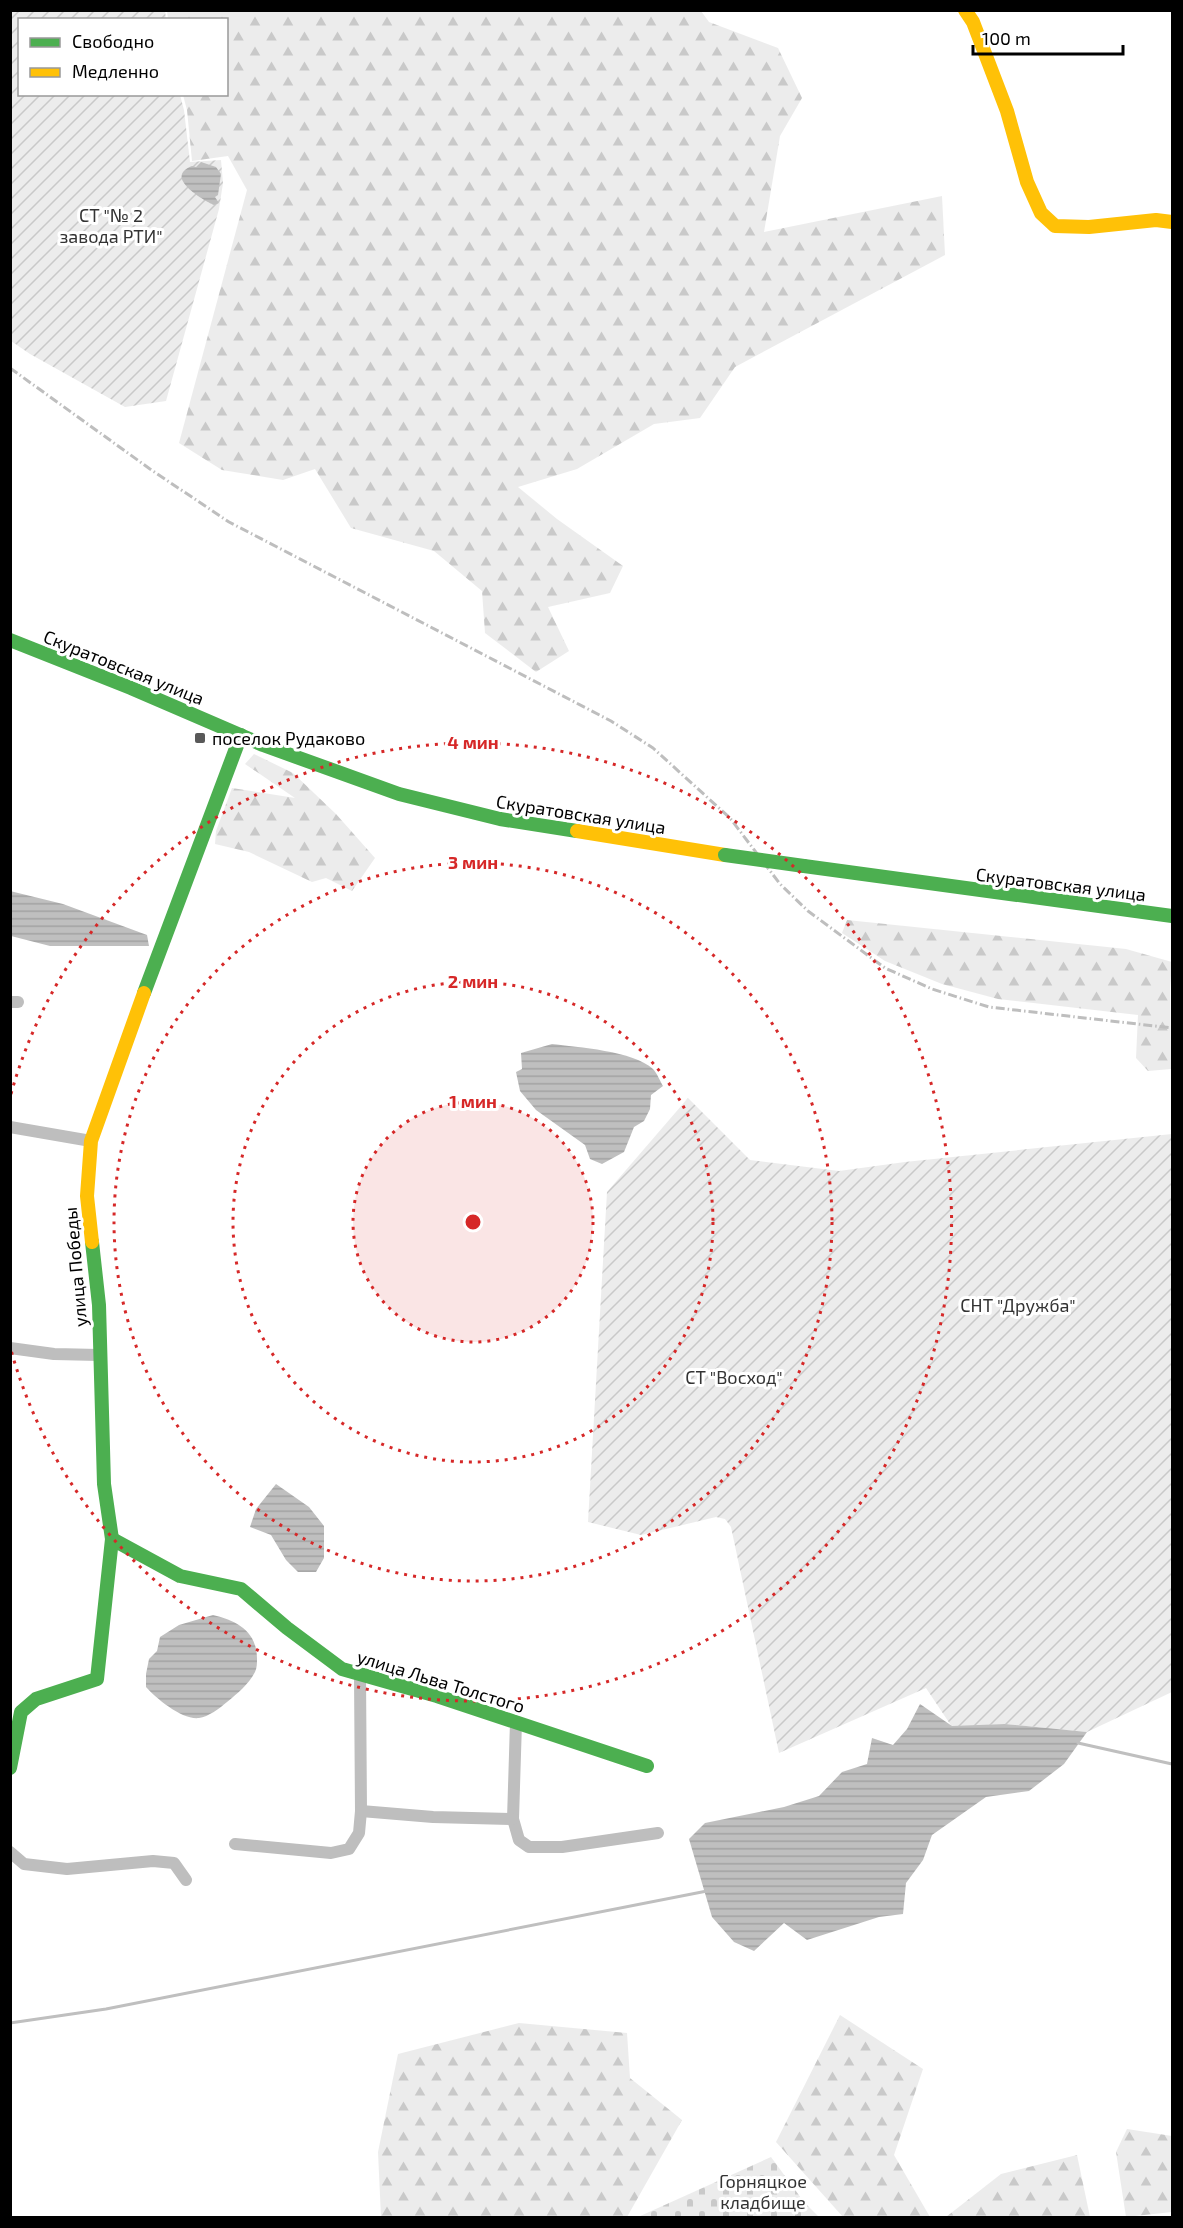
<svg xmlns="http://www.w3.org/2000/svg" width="1183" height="2228" font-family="'Exo 2',sans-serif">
<defs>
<pattern id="forest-firs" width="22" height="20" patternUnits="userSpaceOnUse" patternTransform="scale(1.5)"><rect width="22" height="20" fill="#ececec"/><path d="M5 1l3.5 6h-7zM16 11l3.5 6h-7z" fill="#c9c9c9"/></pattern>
<pattern id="cemetery-stones" width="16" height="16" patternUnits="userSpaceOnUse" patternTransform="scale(1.5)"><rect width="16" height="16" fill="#ececec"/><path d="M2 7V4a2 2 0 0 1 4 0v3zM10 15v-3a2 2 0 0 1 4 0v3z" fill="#c9c9c9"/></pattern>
<pattern id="garden-furrows" width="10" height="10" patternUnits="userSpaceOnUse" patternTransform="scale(1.5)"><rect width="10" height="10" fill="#ececec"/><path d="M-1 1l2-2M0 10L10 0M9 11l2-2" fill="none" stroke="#c9c9c9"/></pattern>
<pattern id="water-rules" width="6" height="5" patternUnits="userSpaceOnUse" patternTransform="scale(1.5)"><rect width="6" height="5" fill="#bfbfbf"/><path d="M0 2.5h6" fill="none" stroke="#a2a2a2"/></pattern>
</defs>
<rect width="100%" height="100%" fill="#fff"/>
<g fill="url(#forest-firs)">
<polygon points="167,11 701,11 709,22 778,48 802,98 780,136 764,232 942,196 945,255 735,367 700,418 654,424 577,469 518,487 557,519 623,566 610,593 548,607 569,651 536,672 485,633 482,591 434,551 351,528 315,469 283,480 222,470 179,443 247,190 228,156 192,161 187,110 183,95 226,94 226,20 168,19"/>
<polygon points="254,754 293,773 336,814 375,858 352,891 326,878 312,882 249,852 215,844 216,831 232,788 295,798 245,764"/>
<polygon points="847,920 1126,949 1172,962 1170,988 1171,1069 1148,1071 1136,1058 1138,1015 998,999 942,984 885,961 842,933"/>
<polygon points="840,2015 923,2069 894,2155 930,2217 843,2217 776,2142"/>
<polygon points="519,2023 627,2033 630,2078 682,2120 627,2217 381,2217 378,2152 398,2054"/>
<polygon points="1127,2129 1172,2136 1172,2212 1126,2217 1116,2152"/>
<polygon points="1077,2155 1090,2217 946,2217 1001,2174"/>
</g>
<polygon fill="url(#cemetery-stones)" points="771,2157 804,2202 819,2217 638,2217"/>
<g fill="url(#garden-furrows)">
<polygon points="10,11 165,11 166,19 20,20 20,94 180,95 184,110 190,162 221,160 223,183 219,209 166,401 125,407 30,354 11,341"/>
<polygon points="688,1098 750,1160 839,1171 905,1162 1172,1134 1172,1692 1087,1732 1005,1724 952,1727 926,1688 779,1753 731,1527 725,1519 716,1517 641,1535 588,1522 607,1192"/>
</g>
<g fill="url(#water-rules)">
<path d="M201,162L216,167L221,174L218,195L215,197L219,203L214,205C203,200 163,177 192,166L196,167Z"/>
<polygon points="10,891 63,904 147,935 149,946 50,946 11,936"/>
<path d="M552,1044C577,1047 634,1051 653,1069C657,1073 660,1081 663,1086L651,1095L650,1109L644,1121L634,1127L624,1152L602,1164L590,1159L585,1145L536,1110L520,1091L516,1072L522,1069L521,1053Z"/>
<polygon points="276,1484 309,1507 324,1526 324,1558 316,1572 298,1572 286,1560 271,1535 250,1527 256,1509"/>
<path d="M213,1615C237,1621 257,1631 257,1659C257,1663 257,1668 255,1672C248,1685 238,1693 227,1702C220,1708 208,1717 199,1718C182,1720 157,1699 146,1687V1674L149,1659L157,1651L160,1637L179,1625Z"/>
<polygon points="920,1704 952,1726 1005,1724 1087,1732 1064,1764 1029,1791 986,1797 932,1835 923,1860 906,1883 903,1914 879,1917 807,1940 784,1923 754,1951 734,1942 712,1917 689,1839 705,1823 784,1807 819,1796 842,1772 867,1764 872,1738 893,1745 907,1729"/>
</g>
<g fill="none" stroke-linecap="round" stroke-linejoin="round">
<g stroke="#bfbfbf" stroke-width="3">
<polyline points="1078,1743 1172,1764"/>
<polyline points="10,2023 106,2009 707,1891"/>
</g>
<g stroke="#bebebe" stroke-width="12">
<polyline points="10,1002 18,1002"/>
<polyline points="10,1127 91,1141"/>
<polyline points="10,1348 54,1354 99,1355"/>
<polyline points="360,1675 361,1811"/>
<polyline points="516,1722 513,1819 519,1840 529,1847 562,1847 658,1833"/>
<polyline points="235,1844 331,1853 349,1849 359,1833 361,1811 433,1817 513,1819"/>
<polyline points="10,1852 24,1864 67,1869 153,1861 174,1863 186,1880"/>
</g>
<g stroke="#4caf50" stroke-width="14">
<polyline points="10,640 131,688 263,745 399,794 500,819 577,831"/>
<polyline points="804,866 1172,916"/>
<polyline points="144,993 241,735"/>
<polyline points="112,1539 180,1576 241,1589 287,1628 342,1669 437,1696 647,1766"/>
<polyline points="10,1768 21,1712 36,1699 97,1679 112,1539 104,1484 99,1305 92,1242"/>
</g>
<g stroke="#ffc107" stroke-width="14">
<polyline points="965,10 973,22 1007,111 1027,182 1041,213 1055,226 1089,227 1156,220 1172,222"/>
<polyline points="577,831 725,855"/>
<polyline points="92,1242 87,1196 91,1141 144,993"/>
</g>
<polyline stroke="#bebebe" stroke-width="3" stroke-dasharray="9 3 1.5 3" stroke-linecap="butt" points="10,368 150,469 229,522 611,721 653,748 730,818 780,884 808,911 885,968 932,989 989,1007 1172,1028"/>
<polyline stroke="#4caf50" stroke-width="14" points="725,855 804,866"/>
</g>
<circle cx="473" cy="1222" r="120" fill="#d62828" fill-opacity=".12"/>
<g fill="none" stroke="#d62828" stroke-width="3" stroke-dasharray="3 6">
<circle cx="473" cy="1222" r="120"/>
<circle cx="473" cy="1222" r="240"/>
<circle cx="473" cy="1222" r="359"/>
<path d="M11 1094A479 479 0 1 1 11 1350"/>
</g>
<rect fill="#595959" stroke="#fff" stroke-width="2" x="194" y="732" width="12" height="12" rx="3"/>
<g text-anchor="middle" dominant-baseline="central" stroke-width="6" stroke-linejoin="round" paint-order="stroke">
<g font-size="18" fill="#333" stroke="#fff">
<text x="111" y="215">СТ "№ 2<tspan x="111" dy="21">завода РТИ"</tspan></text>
<text x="1018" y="1305">СНТ "Дружба"</text>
<text x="734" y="1377">СТ "Восход"</text>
<text x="763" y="2181">Горняцкое<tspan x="763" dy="21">кладбище</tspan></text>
</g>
<g font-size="18" fill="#000" stroke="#fff">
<text transform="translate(124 667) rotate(22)">Скуратовская улица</text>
<text transform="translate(581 814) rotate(9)">Скуратовская улица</text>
<text transform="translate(1061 884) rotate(7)">Скуратовская улица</text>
<text transform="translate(75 1267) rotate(-95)">улица Победы</text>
<text transform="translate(441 1681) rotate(17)">улица Льва Толстого</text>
</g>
<g font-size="18" fill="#000" stroke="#fff" text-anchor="start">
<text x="212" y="738">поселок Рудаково</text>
</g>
</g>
<circle cx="473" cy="1222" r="9" fill="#d62828" stroke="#fff" stroke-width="3"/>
<g font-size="18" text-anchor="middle" font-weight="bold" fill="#d62828" stroke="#fff" stroke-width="6" stroke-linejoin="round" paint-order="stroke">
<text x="473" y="749">4 мин</text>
<text x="473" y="869">3 мин</text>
<text x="473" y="988">2 мин</text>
<text x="473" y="1108">1 мин</text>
</g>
<rect width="1183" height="2228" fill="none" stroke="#000000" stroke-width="24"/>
<rect x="18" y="18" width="210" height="78" fill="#ffffff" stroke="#999999" stroke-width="1.5"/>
<rect x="30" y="38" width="30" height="9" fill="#4caf50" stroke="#999999" stroke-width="1.5"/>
<text x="72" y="48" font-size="18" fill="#000000">Свободно</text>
<rect x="30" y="68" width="30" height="9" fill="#ffc107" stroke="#999999" stroke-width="1.5"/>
<text x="72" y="78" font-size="18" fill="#000000">Медленно</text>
<path d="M973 45v9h150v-9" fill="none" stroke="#000000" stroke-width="3"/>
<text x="982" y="45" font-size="18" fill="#000000" stroke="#ffffff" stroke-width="4.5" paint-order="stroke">100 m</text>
</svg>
